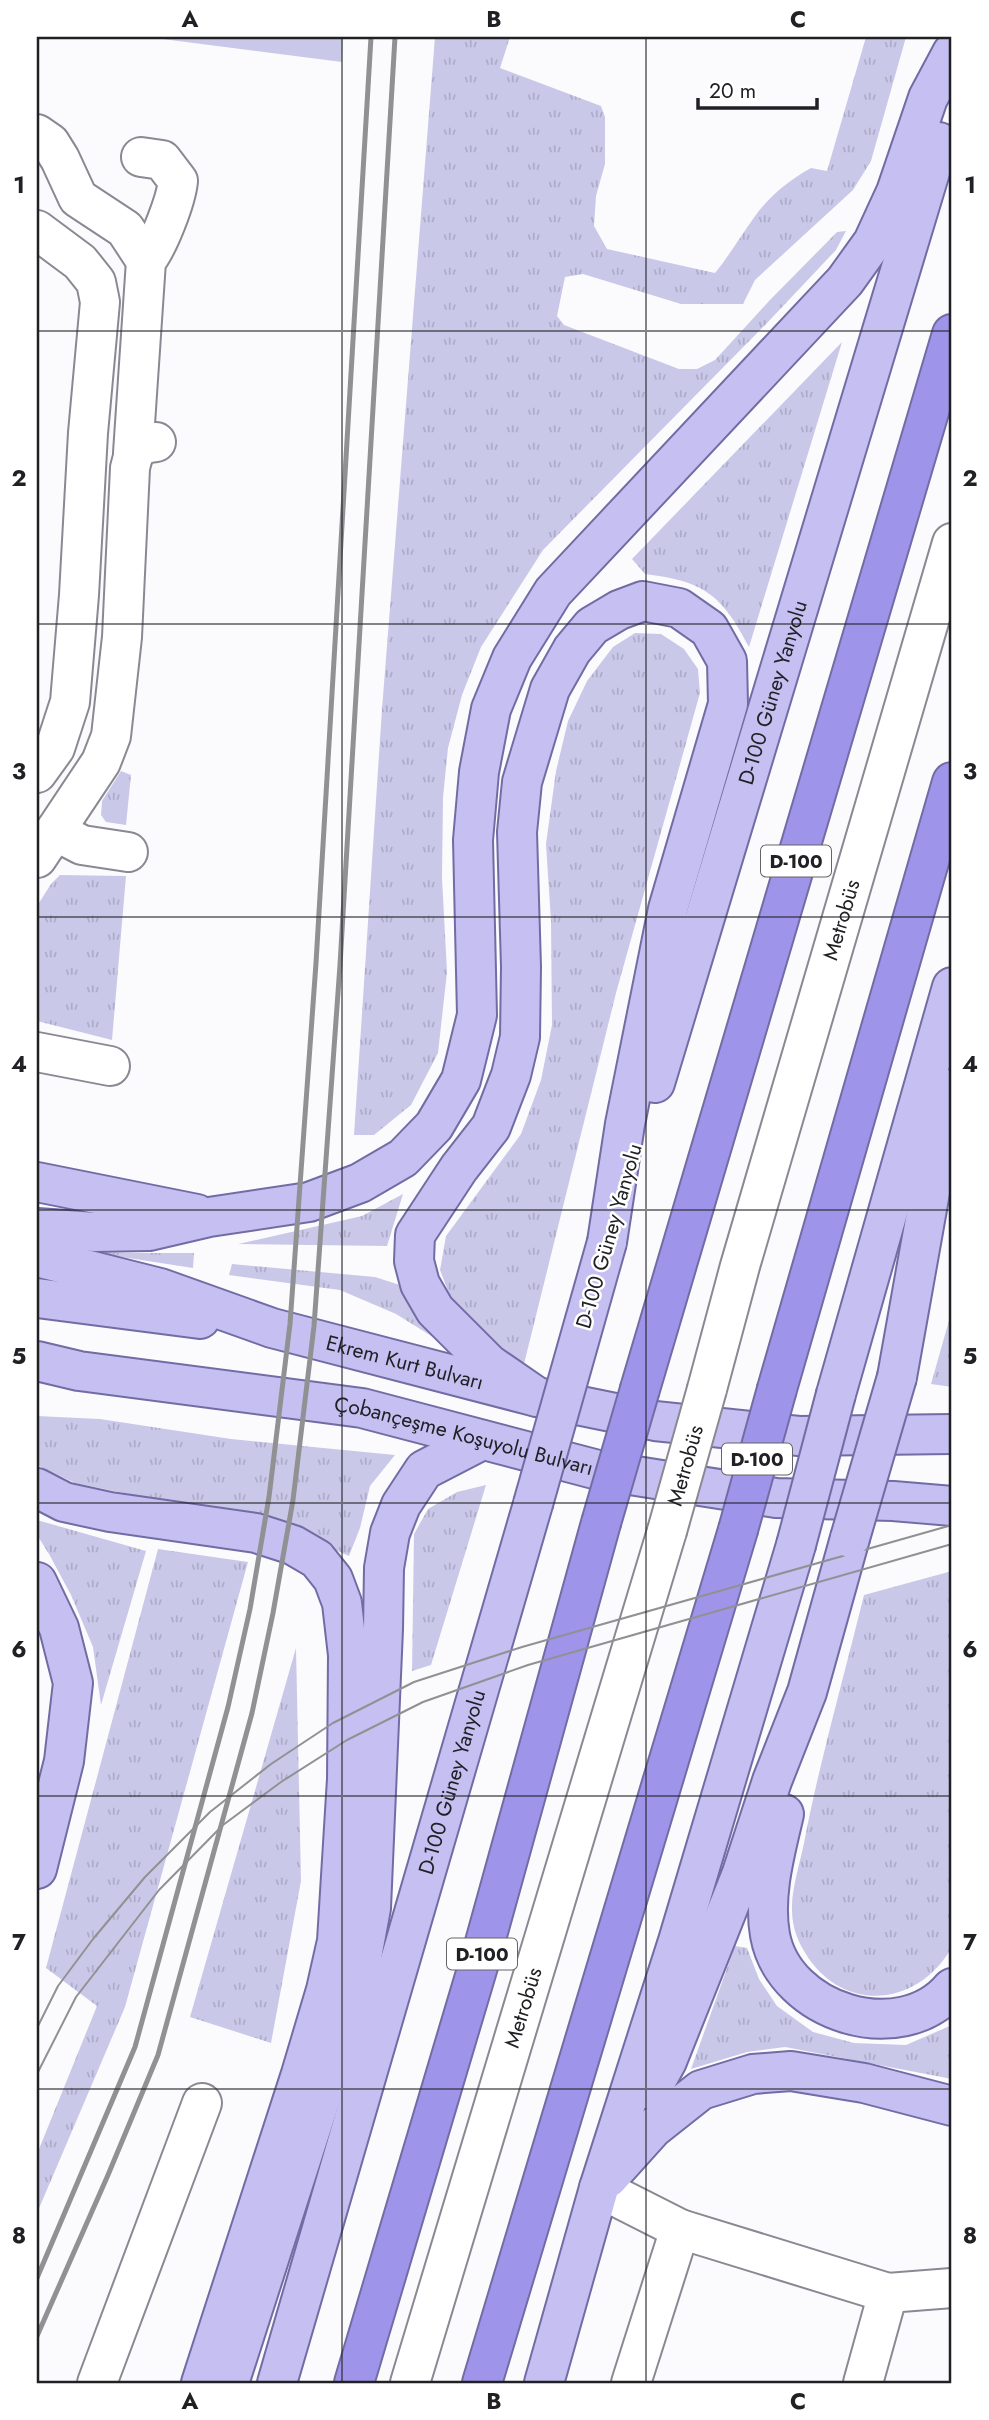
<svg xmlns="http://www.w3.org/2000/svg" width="989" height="2420" font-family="Jost,sans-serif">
<defs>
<pattern id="grass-tufts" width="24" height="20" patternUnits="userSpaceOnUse" patternTransform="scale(1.75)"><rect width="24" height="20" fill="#cac8e9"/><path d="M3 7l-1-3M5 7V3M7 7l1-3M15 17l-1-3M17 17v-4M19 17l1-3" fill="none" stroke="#adacc8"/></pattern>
</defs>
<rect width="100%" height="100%" fill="#fbfbfd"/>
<g fill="url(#grass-tufts)">
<path d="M435,37H510L500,68L601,106L605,117V164L596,196L594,226L607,249L715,273C729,256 740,237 753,219C767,198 789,180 811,168L827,171L866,37H906L871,161L853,190L755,280L743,304H681L583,274L565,277L557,316L564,325L679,369H697L715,360L769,301L837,232L846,231L836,250L768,322L543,550L481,647L462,695L448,748L443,797L442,878L447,972L438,1053L411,1105L374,1135H354L382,709Z"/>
<path d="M842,342L749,647C722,595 704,581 645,574L632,559Z"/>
<polygon points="635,633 661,634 684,649 698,669 700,693 616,993 523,1368 485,1335 451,1299 440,1270 446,1236 521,1134 541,1080 552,1025 551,921 546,844 556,771 568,721 587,681 613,647"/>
<polygon points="121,771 131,775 126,825 106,822 101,815 102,801"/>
<polygon points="60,875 126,876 112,1040 37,1021 37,906 51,884"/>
<polygon points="403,1194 387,1246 238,1244 362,1216"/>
<polygon points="96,1253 194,1253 193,1268"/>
<polygon points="232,1264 375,1277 403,1286 441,1342 396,1314 340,1290 229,1275"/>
<polygon points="952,1310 952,1387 931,1384"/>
<polygon points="37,1416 100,1419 231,1439 395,1455 370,1486 360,1528 349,1556 279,1525 75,1483 37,1465"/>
<polygon points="486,1485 431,1665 412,1671 414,1534 428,1509 457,1492"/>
<polygon points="37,1520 146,1551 101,1705 93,1647 71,1595 49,1554 37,1535"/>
<polygon points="158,1549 248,1562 125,2007 37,2213 37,2154 97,2006 46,1968"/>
<path d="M952,1571V1947C920,2004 849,2015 809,1959C799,1944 792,1929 792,1910C791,1891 800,1863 804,1843C820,1759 844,1677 864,1595Z"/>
<polygon points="296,1648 301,1881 271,2043 190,2017"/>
<polygon points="735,1946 747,1948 759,1979 777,2006 813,2032 854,2043 906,2045 952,2025 952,2079 785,2047 747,2052 691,2069"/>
</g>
<polygon fill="#cac8e9" points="147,37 343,37 342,62"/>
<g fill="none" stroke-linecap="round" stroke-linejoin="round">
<g stroke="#8a8993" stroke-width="42">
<g id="minor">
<polyline points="37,134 50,143 60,159 78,198 125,229 146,261"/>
<polyline points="37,230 80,262 96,282 100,302 88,433 79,595 70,702 55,748 37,773"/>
<path d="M133,453L146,261C159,245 176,200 178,181L162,160L141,157"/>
<polyline points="55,831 82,845 128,852"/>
<path d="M37,858L101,762L111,736L122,637L130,468C134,450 137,444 156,442"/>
<polyline points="37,1052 110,1066"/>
<path id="s1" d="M707,1389L740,1266L952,543"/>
<polyline points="599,2188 680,2229 631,2383"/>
<polyline points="680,2229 888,2293"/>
<polyline points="97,2383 202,2103"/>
<path id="s2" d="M410,2383L667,1531"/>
<polyline points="863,2383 888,2293 952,2288"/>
</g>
</g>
<g stroke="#726ca5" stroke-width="42">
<g id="major">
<path id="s3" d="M655,1083L939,142"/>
<polyline points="37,1182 197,1214"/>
<polyline points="37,1228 95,1232 149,1231 209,1217 309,1202 360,1183 403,1158 434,1126 461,1080 477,1015 473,840 479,772 491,709 512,658 553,592 845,281 873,242 896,192 928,98 952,53"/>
<path id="s4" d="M37,1257L160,1288L272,1328L537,1397L655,1421L799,1436L952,1434"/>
<polyline points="37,1298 200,1319"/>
<path id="s5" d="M37,1361L79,1371L362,1408L598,1470L776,1498L893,1501L952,1506"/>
<polyline points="897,1377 935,1164 952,1089"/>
<polyline points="836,1394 952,987"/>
<polyline points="537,1397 489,1364 435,1310 420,1284 414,1261 415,1235 459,1168 491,1127 511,1075 520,1037 521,967 517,832 522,782 550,689 572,650 592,626 619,610 643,601 679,608 709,629 727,661 728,704 668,909 625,1124 607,1242"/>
<polyline points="37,1488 64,1502 110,1512 256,1533 293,1545 317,1559 333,1579 342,1603 348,1655 347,1779 337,1941 326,1990 301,2074 201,2383"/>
<polyline points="37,1582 59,1628 73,1683 64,1761 37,1869"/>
<path d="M784,1814C775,1853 763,1895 770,1935C784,2013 901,2049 952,1988"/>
<polyline points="651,2090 667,2061 742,1873 772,1781 807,1692 850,1538"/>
<polyline points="608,2178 653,2128 701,2090 753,2074 791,2071 864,2083 952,2106"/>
<polyline points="229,2383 338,2045 360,1968 371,1908 383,1629 384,1568 390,1533 401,1505 424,1470 482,1440"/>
<path id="s6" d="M277,2383L533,1504"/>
<polyline points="544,2383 599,2188 678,1941 796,1545"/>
</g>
</g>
<g stroke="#726ca5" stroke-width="42">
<g id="highway">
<polyline points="640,1389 952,334"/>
<polyline points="777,1389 952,782"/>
<polyline points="354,2383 484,1946 601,1523"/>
<polyline points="482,2383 738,1530"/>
</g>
</g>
<use href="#minor" stroke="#fff" stroke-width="38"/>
<use href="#major" stroke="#c5bff2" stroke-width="38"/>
<use href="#highway" stroke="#9e95ea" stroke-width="38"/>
<g stroke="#919194" stroke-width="2">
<polyline points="37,2028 58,1986 93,1939 145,1877 210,1812 271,1764 333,1723 414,1682 522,1647 952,1525"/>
<polyline points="37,2074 76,1997 159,1890 223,1825 281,1782 347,1740 423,1702 528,1665 952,1544"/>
</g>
<g stroke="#919194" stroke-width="5">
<polyline points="37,2278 135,2047 228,1707 250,1609 269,1497 290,1324 316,963 371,37"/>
<polyline points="37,2336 108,2175 158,2055 252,1713 273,1613 293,1500 314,1326 340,965 395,37"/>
</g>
<g stroke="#8a8993" stroke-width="42" stroke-linecap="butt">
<g id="minor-bridge">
<path id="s7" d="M667,1531L707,1389"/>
</g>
</g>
<g stroke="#726ca5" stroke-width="42" stroke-linecap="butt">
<g id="major-bridge">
<polyline points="533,1504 607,1242"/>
<polyline points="850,1538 897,1377"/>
<polyline points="796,1545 836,1394"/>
</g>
</g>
<g stroke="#726ca5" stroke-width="42" stroke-linecap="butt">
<g id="highway-bridge">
<polyline points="601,1523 640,1389"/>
<polyline points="738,1530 777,1389"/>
</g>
</g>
<use href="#minor-bridge" stroke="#fff" stroke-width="38"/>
<use href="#major-bridge" stroke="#c5bff2" stroke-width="38"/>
<use href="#highway-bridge" stroke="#9e95ea" stroke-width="38"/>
</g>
<path fill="none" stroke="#212125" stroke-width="2" stroke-opacity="0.55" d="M342,37V2383M646,37V2383M37,331H952M37,624H952M37,917H952M37,1210H952M37,1503H952M37,1796H952M37,2089H952"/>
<g text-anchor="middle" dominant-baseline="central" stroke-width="5" stroke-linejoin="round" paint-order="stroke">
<g fill="#fff" stroke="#646466" stroke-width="2">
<rect x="761" y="845.5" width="70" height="31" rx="5"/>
<rect x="722" y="1443.5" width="70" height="31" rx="5"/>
<rect x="447" y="1938.5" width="70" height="31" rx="5"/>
</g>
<g font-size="19" font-weight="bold" fill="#212125">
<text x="796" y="861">D-100</text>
<text x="757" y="1459">D-100</text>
<text x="482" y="1954">D-100</text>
</g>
<g font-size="21" fill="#212125" stroke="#fff">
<text stroke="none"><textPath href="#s3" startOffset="408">D-100 Güney Yanyolu</textPath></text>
<text stroke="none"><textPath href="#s1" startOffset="488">Metrobüs</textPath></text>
<text transform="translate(609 1236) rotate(-74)">D-100 Güney Yanyolu</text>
<text stroke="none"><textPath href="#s4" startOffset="383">Ekrem Kurt Bulvarı</textPath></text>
<text stroke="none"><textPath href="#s5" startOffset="434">Çobançeşme Koşuyolu Bulvarı</textPath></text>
<text stroke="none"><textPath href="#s7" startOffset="68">Metrobüs</textPath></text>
<text stroke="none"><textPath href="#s6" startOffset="626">D-100 Güney Yanyolu</textPath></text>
<text stroke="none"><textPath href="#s2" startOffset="392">Metrobüs</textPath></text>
</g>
</g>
<rect width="989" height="2420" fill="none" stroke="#ffffff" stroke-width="77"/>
<path d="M698 98v10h119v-10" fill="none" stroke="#212125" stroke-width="3.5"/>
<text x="709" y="98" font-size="21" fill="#212125" stroke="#ffffff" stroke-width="5" paint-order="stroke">20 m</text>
<rect x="38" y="38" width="912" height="2344" fill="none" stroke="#212125" stroke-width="2.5"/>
<g font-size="23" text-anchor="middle" font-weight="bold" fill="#212125">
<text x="190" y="27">A</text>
<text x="494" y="27">B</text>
<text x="798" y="27">C</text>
<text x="19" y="193">1</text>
<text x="970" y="193">1</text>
<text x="19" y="486">2</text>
<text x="970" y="486">2</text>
<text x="19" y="779">3</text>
<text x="970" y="779">3</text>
<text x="19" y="1072">4</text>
<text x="970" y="1072">4</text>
<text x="19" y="1364">5</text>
<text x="970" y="1364">5</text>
<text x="19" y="1657">6</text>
<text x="970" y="1657">6</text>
<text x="19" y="1950">7</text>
<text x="970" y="1950">7</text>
<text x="19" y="2243">8</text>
<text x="970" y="2243">8</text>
<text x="190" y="2409">A</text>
<text x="494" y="2409">B</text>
<text x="798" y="2409">C</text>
</g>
</svg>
